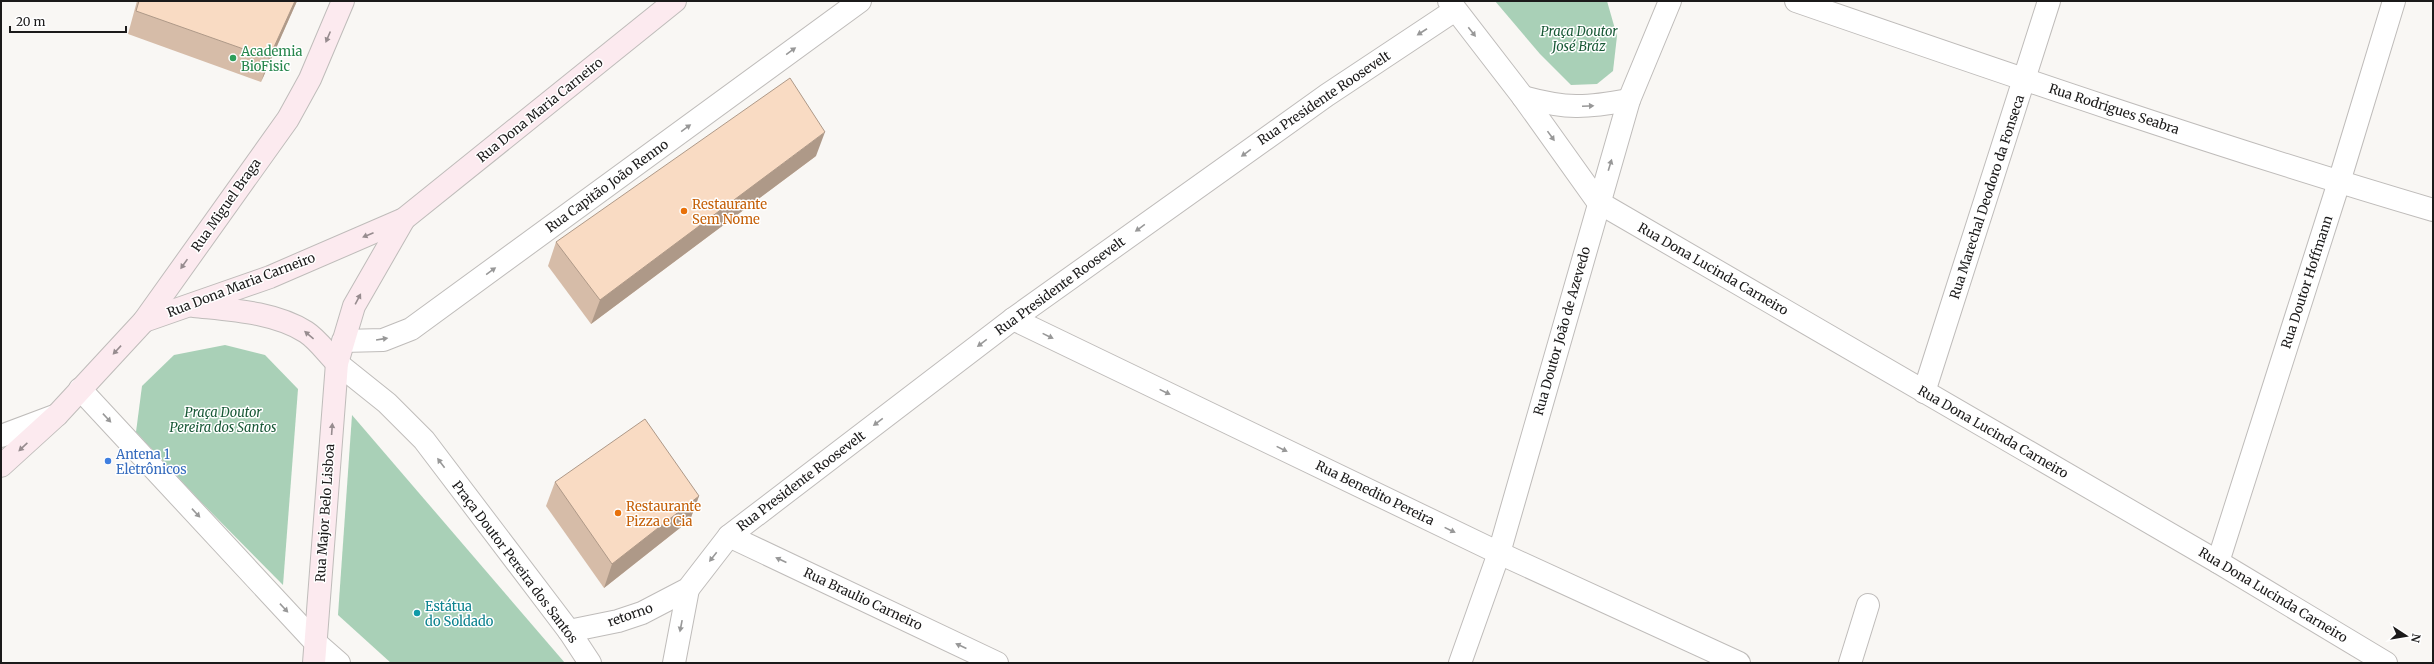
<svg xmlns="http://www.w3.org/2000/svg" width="2434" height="664" font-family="Merriweather,serif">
<rect width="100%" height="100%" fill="#f9f7f4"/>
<g fill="#a9d0b7">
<polygon points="1495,1 1607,1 1617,36 1613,71 1597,84 1571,85 1540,54"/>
<polygon points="225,345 265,355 298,389 283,585 201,502 136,432 142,386 174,355"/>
<polygon points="352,415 565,663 391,663 338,615"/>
</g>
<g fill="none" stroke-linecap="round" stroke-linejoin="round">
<g stroke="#bfbcba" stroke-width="24">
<g id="street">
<polyline points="1449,1 1523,97 1598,202 2218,562 2386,663"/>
<path d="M1796,1C2007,74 2219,147 2433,210"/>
<path d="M1523,97C1567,109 1585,108 1629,100"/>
<polyline points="1013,319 1499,553 1739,663"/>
<polyline points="343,341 383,340 411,329 860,1"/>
<polyline points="337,363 387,403 424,440 569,631 590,663"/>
<polyline points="80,389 315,642 339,663"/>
<polyline points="1924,392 2049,1"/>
<polyline points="1,436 57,415"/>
<polyline points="729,536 997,663"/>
<polyline points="2218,562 2339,182 2394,1"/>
<polyline points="569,631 618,621 642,613 688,589 729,536 1013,319 1327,95 1455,10"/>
<polyline points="674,663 688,589"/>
<polyline points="1460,663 1499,553 1629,100 1670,1"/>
<polyline points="1850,663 1868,605"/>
</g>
</g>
<g stroke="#bfbcba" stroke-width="24">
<g id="secondary">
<path d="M194,306C231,310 274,312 306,332C317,339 327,353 337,363"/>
<polyline points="144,321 270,277 404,219 675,1"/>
<polyline points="1,466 57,415 144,321 288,119 310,79 343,1"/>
<polyline points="314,663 337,363 354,306 404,219"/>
</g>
</g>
<use href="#street" stroke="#fff" stroke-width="22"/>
<use href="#secondary" stroke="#fceaef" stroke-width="22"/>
</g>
<g fill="#d6bca8">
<polygon points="137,1 297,1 261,82 128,34"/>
<polygon points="816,156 591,324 548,266 556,242"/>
<polygon points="555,482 699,496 690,520 604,588 546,506"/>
</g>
<g fill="#ae9988">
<polygon points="295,1 297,1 261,82 269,58"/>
<polygon points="825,132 816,156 591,324 600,300"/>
<polygon points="699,496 690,520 604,588 612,564"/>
</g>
<g fill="#f9dbc3" stroke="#ae9988">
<polygon points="139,1 295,1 269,58 136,11"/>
<polygon points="790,78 825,132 600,300 556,242"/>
<polygon points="645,419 699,496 612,564 555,482"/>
</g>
<defs><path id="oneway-solid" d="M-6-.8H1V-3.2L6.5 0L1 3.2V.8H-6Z"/></defs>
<g fill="#989898">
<use href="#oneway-solid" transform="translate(1422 32) rotate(147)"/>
<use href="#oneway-solid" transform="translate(1472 32) rotate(52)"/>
<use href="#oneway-solid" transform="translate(791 51) rotate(-36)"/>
<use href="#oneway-solid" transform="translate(1588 106) rotate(-3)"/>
<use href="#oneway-solid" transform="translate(686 128) rotate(-36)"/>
<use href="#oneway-solid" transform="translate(1551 136) rotate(54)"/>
<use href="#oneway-solid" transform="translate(1246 153) rotate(144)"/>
<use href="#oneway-solid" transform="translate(1610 165) rotate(-73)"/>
<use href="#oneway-solid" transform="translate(1140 228) rotate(144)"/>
<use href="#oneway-solid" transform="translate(491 271) rotate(-36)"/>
<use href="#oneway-solid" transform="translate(1048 336) rotate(26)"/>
<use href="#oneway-solid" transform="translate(382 339) rotate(-9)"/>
<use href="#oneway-solid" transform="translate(982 343) rotate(143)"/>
<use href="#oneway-solid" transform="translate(1165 392) rotate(26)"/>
<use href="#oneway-solid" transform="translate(107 418) rotate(47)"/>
<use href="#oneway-solid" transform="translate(878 422) rotate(143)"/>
<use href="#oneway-solid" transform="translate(1282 449) rotate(26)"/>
<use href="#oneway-solid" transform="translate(441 463) rotate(-127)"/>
<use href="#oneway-solid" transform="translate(196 513) rotate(47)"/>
<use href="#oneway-solid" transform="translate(1450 530) rotate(26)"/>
<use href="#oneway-solid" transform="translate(713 557) rotate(128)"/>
<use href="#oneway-solid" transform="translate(781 560) rotate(-155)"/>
<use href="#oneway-solid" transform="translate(284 608) rotate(47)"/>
<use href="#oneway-solid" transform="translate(681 626) rotate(101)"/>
<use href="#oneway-solid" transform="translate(961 646) rotate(-155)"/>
</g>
<g fill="#978c8f">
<use href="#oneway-solid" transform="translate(328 37) rotate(113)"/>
<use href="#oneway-solid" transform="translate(368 235) rotate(157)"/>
<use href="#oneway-solid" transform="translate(184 264) rotate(125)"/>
<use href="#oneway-solid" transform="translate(358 299) rotate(-62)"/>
<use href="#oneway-solid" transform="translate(309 335) rotate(-140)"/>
<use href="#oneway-solid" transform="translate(117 350) rotate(133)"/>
<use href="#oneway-solid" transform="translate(332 429) rotate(-86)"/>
<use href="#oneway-solid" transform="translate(23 447) rotate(137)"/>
</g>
<circle fill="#2e9e5b" stroke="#fff" stroke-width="1.5" cx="233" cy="58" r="4"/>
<g fill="#e8710a" stroke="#fff" stroke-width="1.5">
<circle cx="684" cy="211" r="4"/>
<circle cx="618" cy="513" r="4"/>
</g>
<circle fill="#3f7fe0" stroke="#fff" stroke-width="1.5" cx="108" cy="461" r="4"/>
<circle fill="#0f9aa8" stroke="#fff" stroke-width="1.5" cx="417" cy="613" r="4"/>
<g text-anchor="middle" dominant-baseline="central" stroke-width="3" stroke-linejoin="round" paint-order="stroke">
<g font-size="13" font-style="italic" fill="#195937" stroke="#fff">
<text x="1579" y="31">Praça Doutor<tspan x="1579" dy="15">José Bráz</tspan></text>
<text x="223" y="412">Praça Doutor<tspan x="223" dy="15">Pereira dos Santos</tspan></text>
</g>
<g font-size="13" fill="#27864d" stroke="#fff" text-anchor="start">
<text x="241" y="51">Academia<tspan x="241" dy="15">BioFisic</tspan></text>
</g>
<g font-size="13" fill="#1b1a1a" stroke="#fff">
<text transform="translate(1324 98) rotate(-34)">Rua Presidente Roosevelt</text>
<text transform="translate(2114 109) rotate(18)">Rua Rodrigues Seabra</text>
<text transform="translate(540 110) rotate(-39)">Rua Dona Maria Carneiro</text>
<text transform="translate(607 186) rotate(-36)">Rua Capitão João Renno</text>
<text transform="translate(1987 197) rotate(-72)">Rua Marechal Deodoro da Fonseca</text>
<text transform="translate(226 205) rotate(-55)">Rua Miguel Braga</text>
<text transform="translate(1713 269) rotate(30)">Rua Dona Lucinda Carneiro</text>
<text transform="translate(2307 282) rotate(-72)">Rua Doutor Hoffmann</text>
<text transform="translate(241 285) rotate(-21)">Rua Dona Maria Carneiro</text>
<text transform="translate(1060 286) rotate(-36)">Rua Presidente Roosevelt</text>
<text transform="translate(1562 331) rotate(-74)">Rua Doutor João de Azevedo</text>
<text transform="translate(1993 432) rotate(30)">Rua Dona Lucinda Carneiro</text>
<text transform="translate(801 481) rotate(-37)">Rua Presidente Roosevelt</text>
<text transform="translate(1375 493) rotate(26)">Rua Benedito Pereira</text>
<text transform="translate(325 513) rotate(-86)">Rua Major Belo Lisboa</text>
<text transform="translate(515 562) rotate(53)">Praça Doutor Pereira dos Santos</text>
<text transform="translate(2273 595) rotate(31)">Rua Dona Lucinda Carneiro</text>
<text transform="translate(863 599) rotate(25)">Rua Braulio Carneiro</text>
<text transform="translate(630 615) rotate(-19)">retorno</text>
</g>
<g font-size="13" fill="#c56008" stroke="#fff" text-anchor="start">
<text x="692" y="204">Restaurante<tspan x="692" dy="15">Sem Nome</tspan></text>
<text x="626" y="506">Restaurante<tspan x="626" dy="15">Pizza e Cia</tspan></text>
</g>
<g font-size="13" fill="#366cbe" stroke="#fff" text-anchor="start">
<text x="116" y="454">Antena 1<tspan x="116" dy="15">Eletrônicos</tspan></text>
</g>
<g font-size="13" fill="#0d838f" stroke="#fff" text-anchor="start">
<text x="425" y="606">Estátua<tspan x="425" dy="15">do Soldado</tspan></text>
</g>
</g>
<rect width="2434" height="664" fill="none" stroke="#1b1a1a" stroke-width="4"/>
<g transform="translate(2406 636) rotate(102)" stroke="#ffffff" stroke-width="3" paint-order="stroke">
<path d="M0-3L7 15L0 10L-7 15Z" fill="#1b1a1a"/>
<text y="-6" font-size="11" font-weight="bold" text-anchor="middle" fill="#1b1a1a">N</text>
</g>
<path d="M10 26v6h116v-6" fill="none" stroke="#1b1a1a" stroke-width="2"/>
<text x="16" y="26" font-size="12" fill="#1b1a1a" stroke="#ffffff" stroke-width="3" paint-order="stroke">20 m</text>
</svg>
